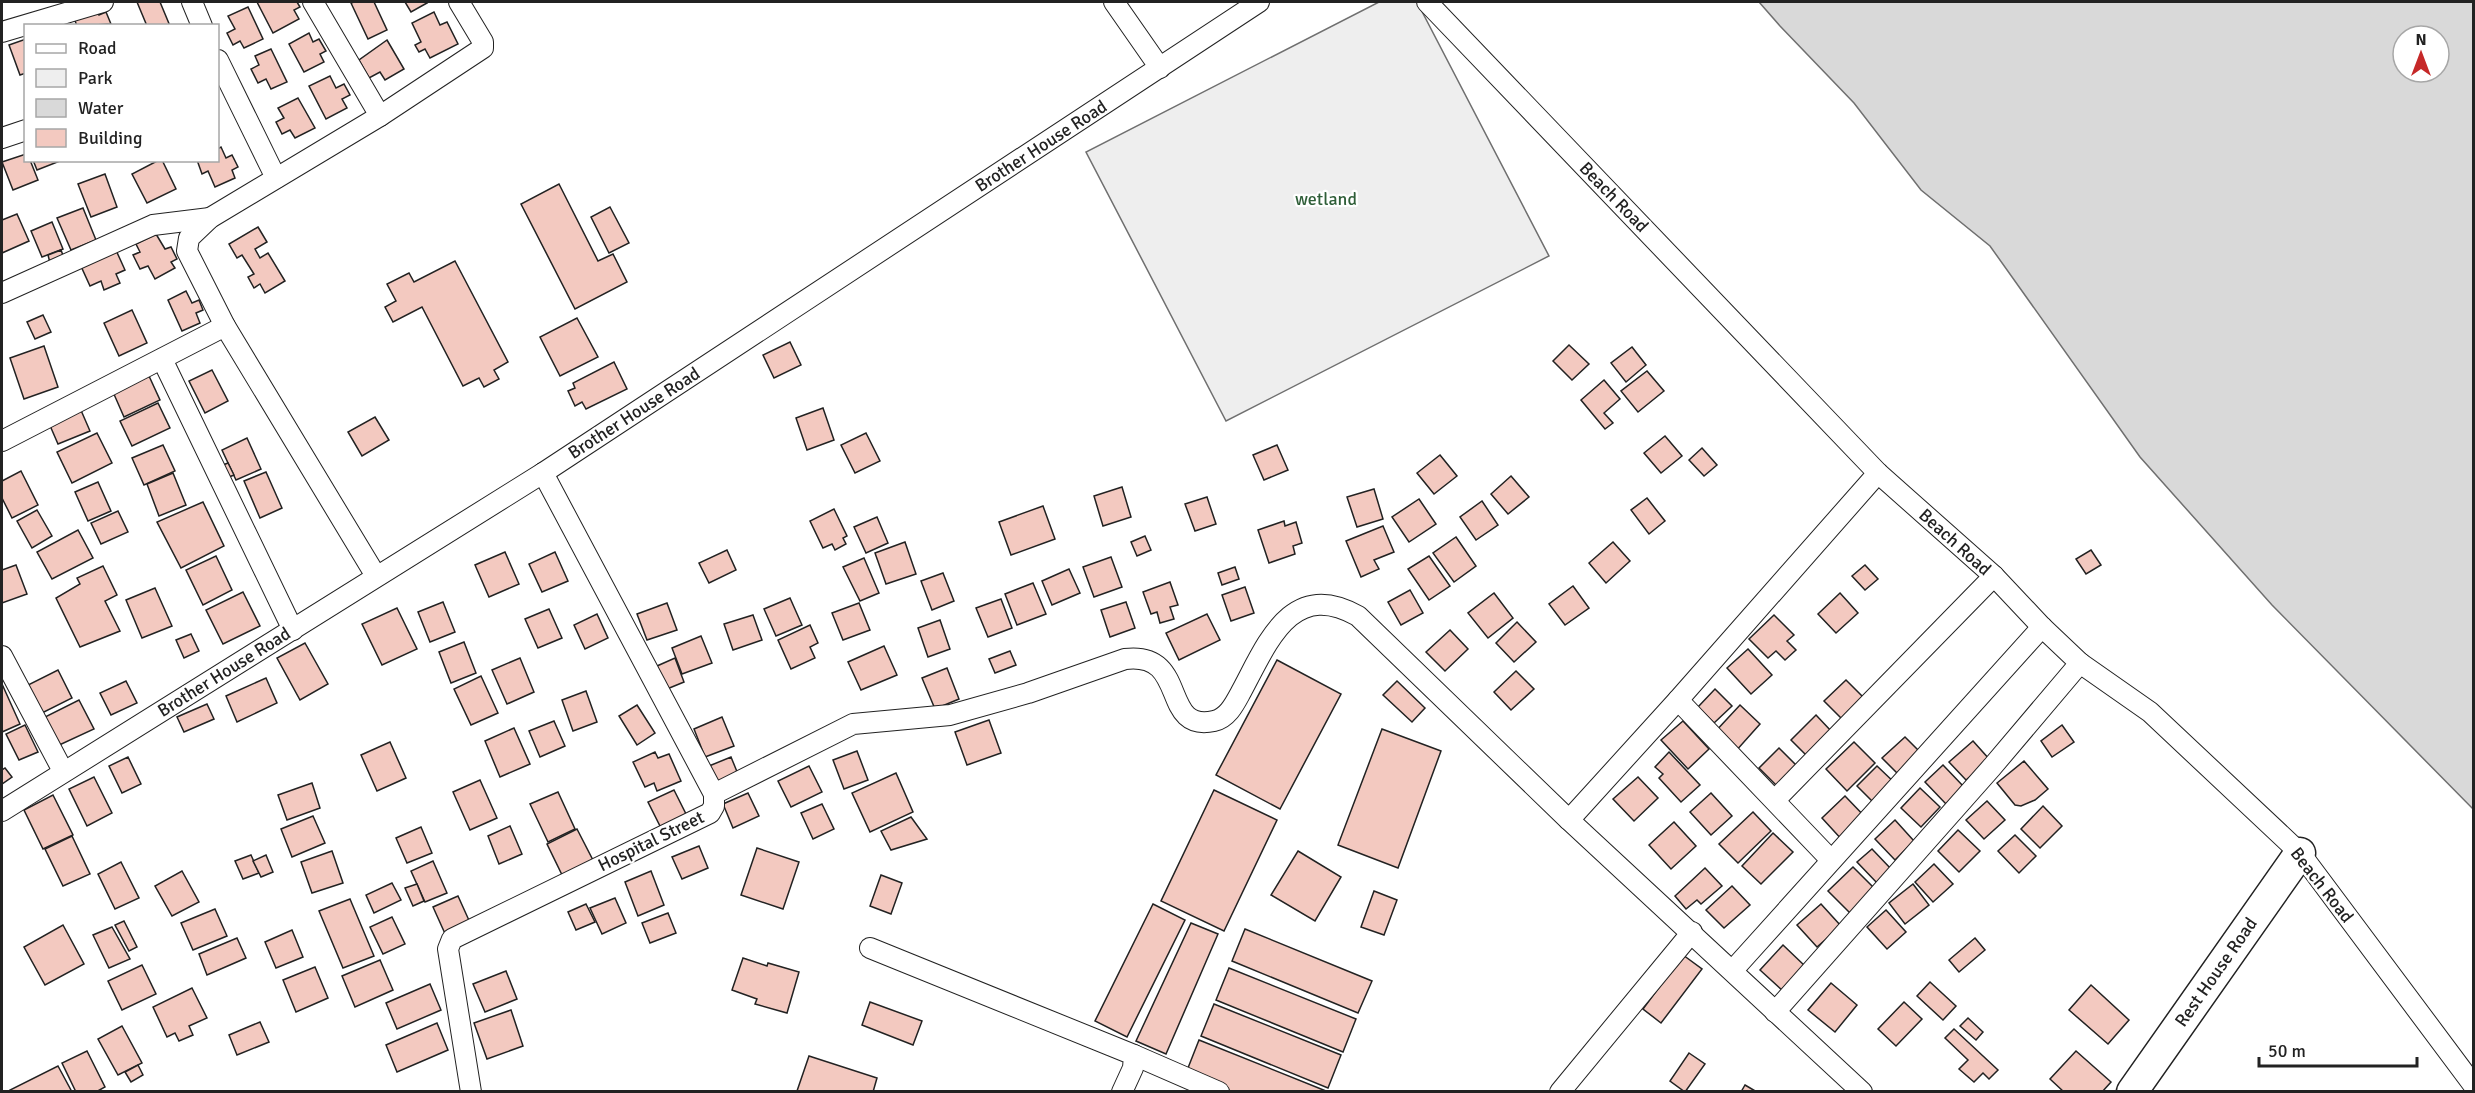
<svg xmlns="http://www.w3.org/2000/svg" width="2475" height="1093" font-family="Signika,sans-serif">
<rect width="100%" height="100%" fill="#fff"/>
<polygon fill="#eee" stroke="#6f6f6f" stroke-width="1.5" points="1379,2 1417,2 1549,256 1226,421 1086,152"/>
<path fill="#d9d9d9" stroke="#6f6f6f" stroke-width="1.5" fill-rule="evenodd" d="M1759,2H2473V809L2272,605L2140,457L1990,246L1921,190L1854,103L1780,26ZM2403,36H2439V72H2403Z"/>
<g fill="#f3c9c0" stroke="#222" stroke-width="1.5">
<polygon points="137,2 160,2 170,26 147,26"/>
<polygon points="257,2 297,2 300,7 294,10 299,19 273,33"/>
<polygon points="354,2 374,2 387,30 368,39 351,3"/>
<polygon points="405,2 426,2 427,3 411,12"/>
<polygon points="248,7 263,39 244,48 240,41 233,45 227,33 235,29 228,16"/>
<polygon points="97,9 99,15 106,12 111,24 77,26 74,18"/>
<polygon points="434,12 440,25 447,22 458,44 430,58 425,49 419,52 415,45 421,42 412,23"/>
<polygon points="309,33 313,42 319,39 326,51 320,54 324,62 304,72 289,44"/>
<polygon points="26,39 26,73 20,75 9,45"/>
<polygon points="387,40 404,69 385,80 380,72 369,78 359,60"/>
<polygon points="271,49 287,82 271,89 266,79 258,83 251,69 259,65 255,56"/>
<polygon points="330,76 336,88 344,84 350,95 342,99 347,108 326,119 309,86"/>
<polygon points="298,98 315,128 295,138 290,130 282,134 276,122 284,118 278,108"/>
<polygon points="221,147 226,158 232,155 238,167 232,170 235,178 215,187 208,171 202,174 197,160 218,160 218,149"/>
<polygon points="26,154 26,160 30,160 38,180 13,190 2,162"/>
<polygon points="33,160 60,160 60,161 37,170"/>
<polygon points="159,160 162,160 176,189 147,203 132,174"/>
<polygon points="105,174 117,207 91,217 78,184"/>
<polygon points="559,184 598,261 613,254 627,282 575,309 521,204"/>
<polygon points="610,207 629,243 609,253 591,217"/>
<polygon points="83,208 96,240 71,250 57,218"/>
<polygon points="17,214 29,241 2,253 2,220"/>
<polygon points="52,222 63,249 42,257 31,231"/>
<polygon points="258,227 267,242 255,249 260,258 268,253 285,281 265,293 260,284 254,288 248,277 254,274 242,255 237,258 229,244"/>
<polygon points="156,234 165,249 171,247 177,259 171,262 175,268 155,279 148,266 140,269 133,255 140,252 136,244"/>
<polygon points="115,248 125,270 116,274 120,283 104,290 101,281 90,286 80,264"/>
<polygon points="61,250 64,258 50,263 48,255"/>
<polygon points="455,261 508,362 494,370 499,379 484,387 479,378 463,386 422,307 393,322 385,307 396,301 387,284 409,273 414,282"/>
<polygon points="186,291 192,303 199,300 203,310 196,313 200,323 182,331 168,300"/>
<polygon points="132,310 147,343 119,356 104,323"/>
<polygon points="43,315 51,332 35,339 27,322"/>
<polygon points="577,318 598,357 560,376 540,337"/>
<polygon points="790,342 801,365 774,378 763,355"/>
<polygon points="1569,345 1589,364 1572,380 1553,361"/>
<polygon points="44,346 58,387 24,399 10,358"/>
<polygon points="1632,347 1646,365 1626,382 1611,363"/>
<polygon points="614,362 627,389 586,409 582,402 575,406 568,391 575,388 573,383"/>
<polygon points="212,370 228,401 205,413 189,381"/>
<polygon points="1647,371 1664,391 1638,412 1621,391"/>
<polygon points="149,376 160,400 124,417 113,392"/>
<polygon points="1604,380 1620,399 1604,413 1613,423 1605,429 1581,400"/>
<polygon points="158,403 170,428 132,446 120,421"/>
<polygon points="80,408 90,431 58,444 48,421"/>
<polygon points="823,408 834,440 807,450 796,418"/>
<polygon points="375,417 389,440 362,456 348,432"/>
<polygon points="97,433 112,463 72,483 57,452"/>
<polygon points="866,433 880,461 855,473 841,445"/>
<polygon points="1665,436 1682,456 1661,473 1644,453"/>
<polygon points="247,438 261,469 236,480 222,450"/>
<polygon points="163,445 175,471 144,485 132,458"/>
<polygon points="1277,445 1288,470 1264,480 1253,455"/>
<polygon points="1702,448 1717,465 1704,476 1689,460"/>
<polygon points="1440,455 1457,476 1434,494 1417,473"/>
<polygon points="228,463 234,475 229,477 223,465"/>
<polygon points="21,471 38,505 12,518 2,498 2,481"/>
<polygon points="266,472 282,508 260,518 244,481"/>
<polygon points="173,473 186,505 159,516 147,484"/>
<polygon points="1511,476 1529,497 1508,514 1491,494"/>
<polygon points="98,482 111,511 88,521 75,492"/>
<polygon points="1122,487 1131,517 1103,526 1094,496"/>
<polygon points="1374,489 1383,519 1357,527 1347,497"/>
<polygon points="1207,497 1216,524 1195,531 1185,504"/>
<polygon points="1647,498 1665,521 1649,534 1631,510"/>
<polygon points="1419,499 1436,524 1409,542 1392,517"/>
<polygon points="1482,501 1498,525 1476,540 1460,517"/>
<polygon points="203,502 224,546 181,568 157,522"/>
<polygon points="1043,506 1055,539 1011,555 999,522"/>
<polygon points="834,509 847,536 843,538 846,544 835,550 832,544 823,548 810,521"/>
<polygon points="37,510 52,536 32,548 17,521"/>
<polygon points="118,511 128,532 101,544 91,523"/>
<polygon points="877,517 888,543 866,553 854,527"/>
<polygon points="1284,521 1285,526 1296,522 1302,543 1293,546 1295,554 1269,563 1258,530"/>
<polygon points="1383,526 1394,552 1374,560 1379,569 1361,577 1346,541"/>
<polygon points="78,530 93,558 52,579 37,552"/>
<polygon points="1145,536 1151,550 1137,556 1131,542"/>
<polygon points="1456,537 1476,566 1454,582 1433,553"/>
<polygon points="905,542 916,574 886,584 875,553"/>
<polygon points="1613,542 1630,561 1606,583 1589,563"/>
<polygon points="727,550 736,570 709,583 699,563"/>
<polygon points="2091,550 2101,565 2086,574 2076,559"/>
<polygon points="505,552 519,584 489,597 475,565"/>
<polygon points="555,552 568,581 542,592 529,564"/>
<polygon points="216,556 232,590 203,605 186,570"/>
<polygon points="1429,556 1450,586 1429,600 1408,569"/>
<polygon points="1111,557 1122,587 1094,597 1083,567"/>
<polygon points="864,558 879,593 860,601 843,567"/>
<polygon points="16,565 27,594 2,603 2,570"/>
<polygon points="1865,565 1878,579 1865,590 1852,576"/>
<polygon points="103,566 117,595 105,601 120,631 80,647 56,598 80,584 77,578"/>
<polygon points="1235,567 1239,579 1222,585 1218,573"/>
<polygon points="1069,569 1080,593 1052,605 1042,581"/>
<polygon points="943,573 954,601 932,610 921,581"/>
<polygon points="1170,582 1178,605 1170,607 1174,619 1160,623 1157,612 1151,614 1143,592"/>
<polygon points="1033,583 1046,614 1017,625 1005,594"/>
<polygon points="1573,586 1589,608 1565,625 1549,604"/>
<polygon points="1245,587 1254,613 1231,621 1222,595"/>
<polygon points="155,588 172,626 142,638 126,600"/>
<polygon points="1410,590 1423,613 1401,625 1388,602"/>
<polygon points="243,592 260,626 223,644 206,610"/>
<polygon points="1494,593 1513,618 1488,638 1468,613"/>
<polygon points="1840,593 1858,613 1836,633 1818,614"/>
<polygon points="790,598 802,625 776,636 764,609"/>
<polygon points="1001,599 1012,628 988,637 976,608"/>
<polygon points="443,602 455,632 430,642 418,612"/>
<polygon points="1126,602 1135,628 1110,637 1101,610"/>
<polygon points="667,603 677,630 647,640 637,614"/>
<polygon points="859,603 870,630 843,640 832,613"/>
<polygon points="397,608 417,649 382,665 362,624"/>
<polygon points="549,609 562,638 538,648 525,619"/>
<polygon points="597,614 608,638 585,649 574,625"/>
<polygon points="1207,614 1220,640 1179,660 1166,633"/>
<polygon points="753,615 762,640 733,650 724,624"/>
<polygon points="1774,615 1794,635 1787,641 1796,650 1785,660 1776,651 1768,658 1749,639"/>
<polygon points="940,620 950,649 928,657 918,628"/>
<polygon points="1517,622 1536,642 1514,662 1496,643"/>
<polygon points="810,625 818,643 810,647 815,658 791,669 778,640"/>
<polygon points="1450,630 1468,649 1445,671 1426,652"/>
<polygon points="191,634 199,651 184,658 176,640"/>
<polygon points="701,636 712,663 682,674 672,648"/>
<polygon points="464,642 476,673 451,683 439,652"/>
<polygon points="305,643 328,684 300,700 277,658"/>
<polygon points="884,646 897,675 861,690 848,662"/>
<polygon points="1748,649 1772,675 1751,694 1727,668"/>
<polygon points="1010,651 1016,665 995,673 989,659"/>
<polygon points="520,658 534,692 507,704 492,670"/>
<polygon points="675,658 684,682 667,689 657,666"/>
<polygon points="1277,660 1341,694 1280,809 1216,775"/>
<polygon points="947,668 959,699 935,709 922,678"/>
<polygon points="58,670 72,698 42,713 28,685"/>
<polygon points="1516,671 1534,689 1511,710 1494,692"/>
<polygon points="481,676 498,713 471,725 454,689"/>
<polygon points="266,678 277,703 237,722 226,696"/>
<polygon points="1846,680 1866,700 1844,721 1824,701"/>
<polygon points="126,681 137,703 111,715 100,693"/>
<polygon points="1397,681 1425,708 1412,722 1383,695"/>
<polygon points="2,684 20,724 2,732"/>
<polygon points="1715,689 1732,706 1714,723 1698,707"/>
<polygon points="586,691 597,722 573,731 562,700"/>
<polygon points="79,700 94,729 55,747 41,719"/>
<polygon points="207,704 214,719 184,732 177,717"/>
<polygon points="637,705 655,733 637,745 619,716"/>
<polygon points="1740,705 1760,724 1735,752 1714,733"/>
<polygon points="1816,715 1832,732 1807,756 1791,740"/>
<polygon points="722,717 734,746 705,757 694,729"/>
<polygon points="989,720 1001,753 967,765 955,732"/>
<polygon points="554,721 565,746 540,757 529,731"/>
<polygon points="1683,721 1709,749 1688,769 1661,740"/>
<polygon points="25,725 38,752 19,760 6,734"/>
<polygon points="2062,725 2074,742 2052,757 2041,741"/>
<polygon points="514,728 530,764 500,777 485,741"/>
<polygon points="1382,729 1441,751 1398,868 1338,845"/>
<polygon points="1905,737 1924,756 1901,777 1882,758"/>
<polygon points="1973,741 1990,760 1966,780 1949,762"/>
<polygon points="390,742 406,778 377,791 361,755"/>
<polygon points="1854,742 1875,763 1847,791 1826,769"/>
<polygon points="1779,748 1799,768 1779,788 1759,768"/>
<polygon points="857,751 868,780 844,789 833,760"/>
<polygon points="655,752 658,758 669,754 681,781 657,791 654,783 645,787 633,762"/>
<polygon points="1669,752 1700,785 1681,802 1659,778 1663,774 1655,767"/>
<polygon points="128,757 141,784 122,793 109,766"/>
<polygon points="731,757 740,779 718,788 709,766"/>
<polygon points="2024,761 2048,789 2035,800 2021,806 2015,805 1997,783"/>
<polygon points="1943,765 1964,787 1946,804 1925,782"/>
<polygon points="809,766 822,792 791,807 778,781"/>
<polygon points="1877,766 1898,786 1877,806 1857,786"/>
<polygon points="5,768 12,777 2,784 2,770"/>
<polygon points="896,773 913,812 870,832 852,793"/>
<polygon points="94,777 112,813 87,826 69,789"/>
<polygon points="1638,777 1658,798 1634,821 1613,799"/>
<polygon points="480,780 497,818 470,830 453,792"/>
<polygon points="312,783 320,808 287,820 278,795"/>
<polygon points="1920,788 1940,807 1921,827 1901,808"/>
<polygon points="674,790 690,822 664,834 648,802"/>
<polygon points="1214,790 1277,820 1224,931 1161,901"/>
<polygon points="558,792 575,829 548,842 530,804"/>
<polygon points="748,793 759,816 733,828 723,804"/>
<polygon points="1711,793 1732,816 1711,835 1690,812"/>
<polygon points="53,795 73,835 43,849 24,810"/>
<polygon points="1845,796 1868,820 1844,842 1822,818"/>
<polygon points="1987,801 2005,820 1984,839 1966,820"/>
<polygon points="822,804 834,829 813,839 801,813"/>
<polygon points="2043,806 2062,826 2040,848 2021,829"/>
<polygon points="1753,812 1771,831 1738,863 1719,844"/>
<polygon points="313,816 325,843 292,857 281,829"/>
<polygon points="911,817 927,839 891,850 881,831"/>
<polygon points="1895,820 1914,841 1895,860 1875,839"/>
<polygon points="1674,822 1696,846 1671,869 1649,845"/>
<polygon points="510,826 522,854 499,864 488,836"/>
<polygon points="421,827 432,853 407,863 396,838"/>
<polygon points="577,829 597,868 566,883 547,844"/>
<polygon points="1958,830 1980,851 1959,872 1938,851"/>
<polygon points="1773,833 1793,852 1761,884 1742,866"/>
<polygon points="2015,835 2036,856 2019,873 1998,851"/>
<polygon points="72,836 90,874 63,886 45,849"/>
<polygon points="699,846 708,868 682,879 672,857"/>
<polygon points="757,848 799,862 783,909 741,895"/>
<polygon points="1872,849 1892,870 1878,884 1857,862"/>
<polygon points="332,851 343,883 312,893 301,862"/>
<polygon points="1298,851 1341,877 1315,921 1271,895"/>
<polygon points="251,855 259,873 243,879 235,861"/>
<polygon points="266,855 273,872 261,877 253,861"/>
<polygon points="433,861 447,893 425,902 411,871"/>
<polygon points="121,862 139,898 115,909 98,874"/>
<polygon points="1934,864 1953,884 1933,902 1915,882"/>
<polygon points="1853,867 1878,892 1853,916 1828,891"/>
<polygon points="1705,868 1722,886 1701,904 1697,900 1686,909 1675,896"/>
<polygon points="182,871 199,902 172,916 155,886"/>
<polygon points="651,871 664,905 638,916 625,882"/>
<polygon points="881,875 902,883 891,914 870,906"/>
<polygon points="392,883 401,900 374,913 366,895"/>
<polygon points="417,884 424,901 413,906 405,888"/>
<polygon points="1913,884 1929,905 1905,924 1889,903"/>
<polygon points="1732,886 1750,905 1724,928 1706,910"/>
<polygon points="1374,891 1397,900 1384,935 1361,927"/>
<polygon points="458,896 472,927 447,938 433,907"/>
<polygon points="615,898 626,923 602,934 590,908"/>
<polygon points="350,899 374,956 343,968 319,911"/>
<polygon points="586,904 595,922 576,930 568,912"/>
<polygon points="1153,904 1185,920 1127,1037 1095,1021"/>
<polygon points="1821,904 1841,926 1817,947 1797,925"/>
<polygon points="215,909 227,936 193,950 181,923"/>
<polygon points="1886,910 1906,932 1887,949 1867,927"/>
<polygon points="668,913 676,933 650,943 642,923"/>
<polygon points="392,917 405,944 383,954 370,927"/>
<polygon points="124,921 137,947 129,951 115,925"/>
<polygon points="1191,923 1218,934 1166,1054 1136,1041"/>
<polygon points="63,925 84,964 45,985 24,947"/>
<polygon points="112,927 130,959 109,968 93,935"/>
<polygon points="1245,929 1372,981 1358,1013 1232,961"/>
<polygon points="292,930 303,957 276,968 265,942"/>
<polygon points="237,938 246,958 207,975 199,954"/>
<polygon points="1975,938 1985,950 1959,972 1949,960"/>
<polygon points="1783,945 1806,967 1783,991 1760,970"/>
<polygon points="1683,955 1702,969 1661,1023 1643,1009"/>
<polygon points="743,958 767,966 768,963 799,972 787,1013 755,1004 757,999 732,990"/>
<polygon points="380,960 393,990 355,1007 342,976"/>
<polygon points="142,965 156,994 122,1010 108,981"/>
<polygon points="315,967 328,998 296,1012 283,980"/>
<polygon points="1229,968 1356,1019 1343,1052 1216,1000"/>
<polygon points="506,971 517,999 485,1012 473,984"/>
<polygon points="1930,982 1956,1006 1943,1020 1917,996"/>
<polygon points="1831,983 1857,1005 1835,1032 1808,1010"/>
<polygon points="430,984 441,1010 397,1029 386,1003"/>
<polygon points="2091,985 2129,1020 2108,1044 2069,1010"/>
<polygon points="192,988 207,1018 189,1026 193,1035 179,1041 175,1033 167,1037 153,1007"/>
<polygon points="870,1002 922,1021 913,1045 862,1025"/>
<polygon points="1904,1002 1922,1019 1896,1046 1878,1029"/>
<polygon points="1214,1004 1341,1055 1328,1088 1201,1036"/>
<polygon points="511,1010 523,1046 487,1059 474,1023"/>
<polygon points="1968,1018 1983,1032 1976,1040 1960,1026"/>
<polygon points="260,1022 269,1042 237,1055 229,1035"/>
<polygon points="437,1023 448,1050 397,1072 386,1045"/>
<polygon points="122,1026 142,1063 118,1075 98,1039"/>
<polygon points="1954,1029 1998,1070 1989,1079 1983,1073 1974,1082 1959,1069 1968,1060 1945,1038"/>
<polygon points="1199,1040 1326,1091 1233,1092 1186,1073"/>
<polygon points="87,1051 105,1087 96,1092 76,1092 62,1063"/>
<polygon points="2076,1051 2111,1082 2102,1092 2064,1092 2050,1079"/>
<polygon points="1689,1053 1705,1064 1685,1092 1670,1081"/>
<polygon points="809,1056 877,1078 873,1092 797,1091"/>
<polygon points="138,1065 143,1075 131,1082 125,1072"/>
<polygon points="58,1066 72,1092 11,1092 10,1090"/>
<polygon points="1745,1085 1757,1092 1741,1092"/>
</g>
<g fill="none" stroke-linecap="round" stroke-linejoin="round">
<g stroke="#222" stroke-width="22">
<g id="minor">
<polyline points="192,2 202,26"/>
<polyline points="313,2 380,116"/>
<polyline points="1114,2 1160,68"/>
<polyline points="1427,2 1878,473 1994,576 2042,627 2080,663 2150,712 2300,853 2474,1086"/>
<polyline points="2,32 103,2"/>
<polyline points="218,60 276,178"/>
<polyline points="2,138 26,130"/>
<polyline points="2,293 153,225 210,218"/>
<polyline points="162,359 293,630"/>
<polyline points="2,441 225,326"/>
<polyline points="376,576 225,326 187,251 189,238 210,218 380,116 483,48 483,42 459,2"/>
<polyline points="2,656 63,771"/>
<polyline points="1678,700 1831,860"/>
<path d="M714,794L853,724L950,715L1028,693L1125,659C1190,651 1159,733 1214,721C1228,718 1235,703 1241,692C1267,644 1291,578 1358,616L1569,820"/>
<polyline points="1775,800 1994,576"/>
<polyline points="2,811 543,473 1259,2"/>
<polyline points="870,948 1134,1055 1133,1068 1122,1092"/>
<polyline points="1733,970 2042,627"/>
<polyline points="1775,1012 1992,767 2080,663"/>
<polyline points="1134,1055 1219,1092"/>
<polyline points="471,1092 448,949 452,939 710,813 714,806 714,794 543,473"/>
<polyline points="1560,1092 1692,932"/>
<polyline points="1862,1092 1569,820 1678,700 1878,473"/>
</g>
</g>
<g stroke="#222" stroke-width="33">
<polyline id="primary" points="2132,1092 2300,853"/>
</g>
<use href="#minor" stroke="#fff" stroke-width="20"/>
<use href="#primary" stroke="#fff" stroke-width="30"/>
</g>
<g text-anchor="middle" dominant-baseline="central" stroke-width="4.5" stroke-linejoin="round" paint-order="stroke">
<g font-size="18" fill="#222" stroke="#fff">
<text transform="translate(1041 146) rotate(-33)">Brother House Road</text>
<text transform="translate(1614 197) rotate(46)">Beach Road</text>
<text transform="translate(634 413) rotate(-33)">Brother House Road</text>
<text transform="translate(1955 542) rotate(42)">Beach Road</text>
<text transform="translate(224 672) rotate(-32)">Brother House Road</text>
<text transform="translate(651 841) rotate(-26)">Hospital Street</text>
<text transform="translate(2322 885) rotate(52)">Beach Road</text>
<text transform="translate(2216 972) rotate(-55)">Rest House Road</text>
</g>
<g font-size="18" fill="#2f5e38" stroke="#fff">
<text x="1326" y="199">wetland</text>
</g>
</g>
<rect width="2475" height="1093" fill="none" stroke="#222222" stroke-width="6"/>
<rect x="24" y="24" width="195" height="138" fill="#ffffff" stroke="#a7a7a7" stroke-width="1.5"/>
<rect x="36" y="44" width="30" height="9" fill="#ffffff" stroke="#a7a7a7" stroke-width="1.5"/>
<text x="78" y="54" font-size="18" fill="#222222">Road</text>
<rect x="36" y="69" width="30" height="18" fill="#eeeeee" stroke="#a7a7a7" stroke-width="1.5"/>
<text x="78" y="84" font-size="18" fill="#222222">Park</text>
<rect x="36" y="99" width="30" height="18" fill="#d9d9d9" stroke="#a7a7a7" stroke-width="1.5"/>
<text x="78" y="114" font-size="18" fill="#222222">Water</text>
<rect x="36" y="129" width="30" height="18" fill="#f3c9c0" stroke="#a7a7a7" stroke-width="1.5"/>
<text x="78" y="144" font-size="18" fill="#222222">Building</text>
<g transform="translate(2421 54)"><circle r="28" fill="#ffffff" stroke="#a7a7a7" stroke-width="1.5"/>
<path d="M0-4.5L10 22L0 15L-10 22Z" fill="#c62828"/>
<text y="-9" font-size="16" font-weight="bold" text-anchor="middle" fill="#222222">N</text>
</g>
<path d="M2259 1057v9h158v-9" fill="none" stroke="#222222" stroke-width="3"/>
<text x="2268" y="1057" font-size="18" fill="#222222" stroke="#ffffff" stroke-width="4.5" paint-order="stroke">50 m</text>
</svg>
